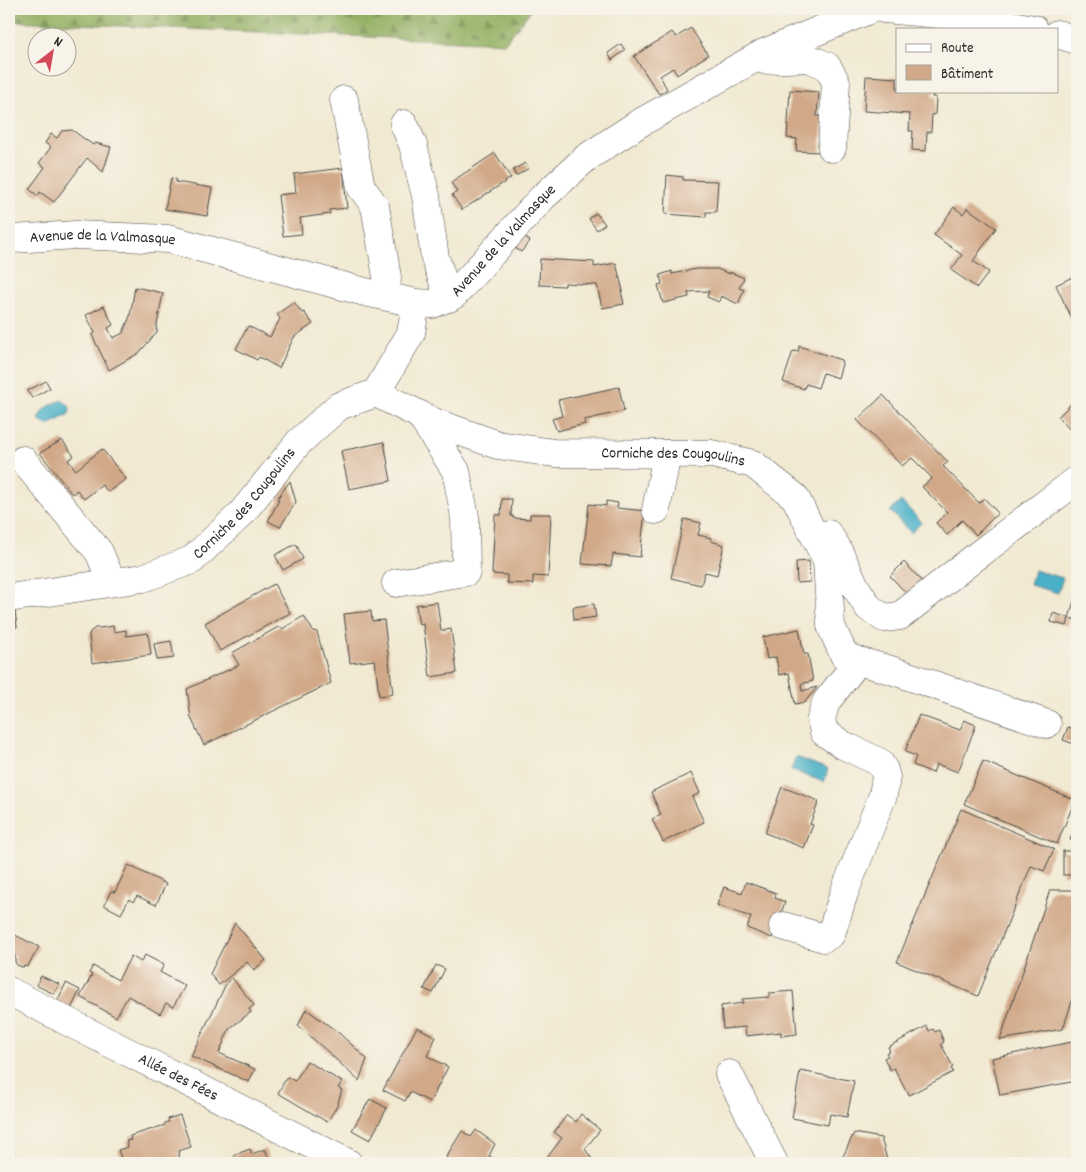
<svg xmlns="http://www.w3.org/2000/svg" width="1086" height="1172" font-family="Dekko,sans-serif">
<defs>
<pattern id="forest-firs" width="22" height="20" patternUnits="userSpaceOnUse" patternTransform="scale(1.25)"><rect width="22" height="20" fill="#92af62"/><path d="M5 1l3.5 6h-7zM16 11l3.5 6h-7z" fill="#778f51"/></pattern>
</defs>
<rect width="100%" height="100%" fill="#f7f3e8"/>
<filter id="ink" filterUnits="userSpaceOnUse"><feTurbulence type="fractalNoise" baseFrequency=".02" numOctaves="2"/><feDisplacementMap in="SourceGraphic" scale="10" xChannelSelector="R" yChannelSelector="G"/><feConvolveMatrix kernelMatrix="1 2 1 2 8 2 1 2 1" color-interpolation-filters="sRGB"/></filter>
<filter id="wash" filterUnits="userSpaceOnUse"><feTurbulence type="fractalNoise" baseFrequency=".0096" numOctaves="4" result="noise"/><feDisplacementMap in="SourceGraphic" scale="20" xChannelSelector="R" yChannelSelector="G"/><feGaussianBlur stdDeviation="1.12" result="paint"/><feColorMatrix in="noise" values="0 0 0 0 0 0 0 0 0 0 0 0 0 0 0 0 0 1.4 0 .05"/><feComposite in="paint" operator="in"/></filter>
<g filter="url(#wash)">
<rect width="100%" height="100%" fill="#f1e9d2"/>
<polygon fill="url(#forest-firs)" stroke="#5e6d46" points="9,9 532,9 505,43 9,21"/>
<g fill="#49b0c8" stroke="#3a6e7a">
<path d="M61,400L69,405L70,410L69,414L49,425L44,424L40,421C38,409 52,405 61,400Z"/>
<polygon points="901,501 922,522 911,533 890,511"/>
<polygon points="1034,570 1063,578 1058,593 1030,585"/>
<polygon points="796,757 828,769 824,782 791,770"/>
</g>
<g id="blocks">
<g fill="#d1a988">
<polygon points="691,28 708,55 677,75 673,68 660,76 667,89 659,94 634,56 672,32 676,37"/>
<polygon points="621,44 625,50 612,60 608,53"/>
<polygon points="866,76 897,78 897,91 933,91 932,97 936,97 935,115 932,114 931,132 927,132 926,151 912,150 913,131 909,131 910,114 864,111"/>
<polygon points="790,90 819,92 817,116 823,117 820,152 796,151 797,139 787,138"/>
<polygon points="72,130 93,145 95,143 111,147 103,172 87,158 54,202 40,192 38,196 29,189 45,167 39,163 51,147 45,143 51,134 57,138 62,131"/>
<polygon points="495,153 511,178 462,210 452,195 457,192 451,182"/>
<polygon points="525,163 529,168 516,176 513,170"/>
<polygon points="343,168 347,208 329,210 330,214 300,218 302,234 283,236 278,195 296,193 294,174"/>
<polygon points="667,175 683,177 683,180 718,181 716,212 706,212 706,217 665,214"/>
<polygon points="171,178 176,179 176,182 212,188 207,216 165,209"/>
<polygon points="954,207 963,214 967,208 996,228 973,261 989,272 977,288 951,270 962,255 934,235"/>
<polygon points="596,213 605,224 597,230 589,219"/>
<polygon points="523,236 530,241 521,252 514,247"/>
<polygon points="540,259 594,262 594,267 616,263 623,291 621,291 624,304 602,308 597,285 565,283 565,286 539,285"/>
<polygon points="696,269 717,269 730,274 730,272 744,278 739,288 744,290 738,304 721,296 719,302 707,297 709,291 688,292 689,297 663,303 658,285 662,284 660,275 672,271 672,274"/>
<polygon points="1077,275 1077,328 1075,326 1056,285"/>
<polygon points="135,287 163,293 156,330 158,331 139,353 109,370 92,335 95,333 86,315 104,306 113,325 108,328 113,338 123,333 130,316"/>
<polygon points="294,302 302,313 304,312 313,324 294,337 279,368 259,357 257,360 236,349 248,326 270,337 280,319 277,314"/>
<polygon points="799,346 841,360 842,364 838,378 823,373 818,388 806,384 804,389 783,382 793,351 798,352"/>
<polygon points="46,381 50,388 32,398 27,391"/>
<polygon points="619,387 624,411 584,420 585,424 557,431 552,419 562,416 558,400"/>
<polygon points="883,395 948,462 943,466 979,503 984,498 998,513 976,535 962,520 947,535 936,523 947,512 922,487 932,478 912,458 902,466 857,420"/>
<polygon points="1077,398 1077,437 1058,417"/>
<polygon points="62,440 74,456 68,460 76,470 102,449 126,479 108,492 102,485 84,499 77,490 72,494 40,453"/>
<polygon points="384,442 391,481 349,489 341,451"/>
<polygon points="290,481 296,502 280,527 268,521 279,500 277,499"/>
<polygon points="502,499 512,499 511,516 513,516 513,518 530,519 530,514 551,514 548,577 533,576 533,584 507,583 507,575 492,574 495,515 501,515"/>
<polygon points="606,501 618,503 617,508 645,511 640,557 613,554 611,566 582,564 589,504 606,506"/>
<polygon points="684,519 701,523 698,535 711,538 711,541 724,545 717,575 705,572 701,585 671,578"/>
<polygon points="296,544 303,559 283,570 275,555"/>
<polygon points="809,561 810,582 797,583 796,562"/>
<polygon points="904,562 923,582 909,596 890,576"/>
<polygon points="274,584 290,613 220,651 205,623"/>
<polygon points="1077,591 1077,620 1069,618"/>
<polygon points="437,602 441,631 451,629 457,673 430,677 423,624 419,625 416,605"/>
<polygon points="594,604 596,617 574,620 573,607"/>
<polygon points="15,611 17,627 9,628 9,612"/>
<polygon points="371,611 372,621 384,620 393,694 379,696 375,660 350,663 344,614"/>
<polygon points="1053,613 1069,618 1067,626 1051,622"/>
<polygon points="304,616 313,631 317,632 331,683 204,745 191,718 187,689 239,665 232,653 280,626 282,629"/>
<polygon points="113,626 114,632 126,630 126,636 148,633 151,655 92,663 89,635 90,632 95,628 100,628"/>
<polygon points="799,629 804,654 808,654 813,681 801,684 802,691 817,687 805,702 795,704 789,673 779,675 776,657 767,659 763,637"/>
<polygon points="171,641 174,658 157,660 154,644"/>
<polygon points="919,715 960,730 964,720 976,725 958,772 936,764 933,773 913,765 916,756 905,752"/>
<polygon points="1068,727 1077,730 1077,745 1063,740"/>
<polygon points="983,761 1075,800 1057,844 964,804"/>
<polygon points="691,773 700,793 692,797 704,822 663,842 652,819 661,815 651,792"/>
<polygon points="782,787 819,801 810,824 813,825 804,848 765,833"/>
<polygon points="961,809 1054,849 1044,871 1031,866 978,996 897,962"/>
<polygon points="1077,822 1077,840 1070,840"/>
<rect x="1063" y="851" width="14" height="24"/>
<polygon points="128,865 166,884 156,905 137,896 133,902 129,899 121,914 104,905 111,891 115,892"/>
<polygon points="746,882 776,893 775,898 785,902 772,938 747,928 751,917 717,905 724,887 742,893"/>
<polygon points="1050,890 1077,890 1077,986 1063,1029 1000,1040"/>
<polygon points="235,923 266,960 254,970 247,962 219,985 210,974"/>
<polygon points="9,924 13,926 9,932 39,947 28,966 22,967 17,965 15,962 15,955 9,951"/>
<polygon points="145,955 164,965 160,972 185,986 173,1007 166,1003 160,1014 128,996 116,1017 80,997 92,975 89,973 93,966 118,980 131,956 141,962"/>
<polygon points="436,965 445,969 433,993 424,989"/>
<polygon points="41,976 59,984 54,994 36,985"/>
<polygon points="232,978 254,1005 249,1009 251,1012 229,1029 219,1053 255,1069 249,1082 191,1056 227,982"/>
<polygon points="66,983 80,990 69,1013 55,1006"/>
<polygon points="793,991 797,1034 781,1036 781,1032 746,1036 745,1027 723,1029 721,1006 743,1003 742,999 769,997 769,993"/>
<polygon points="306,1009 339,1033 367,1059 359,1081 327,1051 298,1026"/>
<polygon points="927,1026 929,1031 933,1029 935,1032 939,1030 944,1042 941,1044 953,1067 951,1068 953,1072 909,1095 907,1090 906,1091 894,1068 890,1070 884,1058 888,1056 886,1053 890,1051 888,1047"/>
<polygon points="417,1027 436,1037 427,1056 448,1067 430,1102 410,1092 405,1101 383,1090"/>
<polygon points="1077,1041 1077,1081 1000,1095 992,1058"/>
<polygon points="307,1061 342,1082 338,1088 342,1090 337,1106 327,1122 278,1093 287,1077 295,1081"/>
<polygon points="800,1071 854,1081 847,1117 830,1114 828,1125 792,1118"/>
<polygon points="370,1099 387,1108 370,1140 352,1130"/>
<polygon points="581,1114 600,1130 585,1149 595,1163 552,1163 546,1159 562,1138 554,1132 567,1115 576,1122"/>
<polygon points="180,1115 191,1147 178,1151 181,1163 162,1163 160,1157 139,1163 123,1163 118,1150 128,1147 126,1141 131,1140 130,1136 165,1125 165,1123 169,1122 168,1119"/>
<polygon points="476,1130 495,1144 489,1156 494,1159 490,1163 451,1163 452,1162 446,1157 462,1131 471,1137"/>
<polygon points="854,1133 881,1138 888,1163 840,1163"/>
<polygon points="250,1149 252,1154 265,1149 271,1163 236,1163 235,1162 237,1161 234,1155"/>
</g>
</g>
</g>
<g filter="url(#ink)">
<use href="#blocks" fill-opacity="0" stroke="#494844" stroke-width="1"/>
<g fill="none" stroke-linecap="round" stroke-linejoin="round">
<g stroke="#494844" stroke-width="29">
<g id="minor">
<polyline points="884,9 961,16 1034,29"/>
<polyline points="1057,34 1077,40"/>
<polyline points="764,60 808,58 827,66 836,82 832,148"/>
<polyline points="344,100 361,187 375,206 387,277 386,296"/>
<polyline points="404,124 413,145 426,196 435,258 449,298"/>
<path id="s1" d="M9,240L13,239L76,235L168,239L365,292L416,303L433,304L454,295L542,198L586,158L638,124L764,53L871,9"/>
<path id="s2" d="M376,393L436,423L498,445L554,453L712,454L753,464L795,497L827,561L831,626L844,655L858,661L891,670L1047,724"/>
<polyline points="23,460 99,552 112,582"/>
<polyline points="656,510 667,454"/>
<polyline points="828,534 836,546 856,588 869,608 884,618 900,616 978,555 1077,480"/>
<polyline points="396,583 466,572 465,517 456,471 420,415"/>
<path id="s3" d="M9,598L143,578L192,560L241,514L299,442L339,406L376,393L411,333L416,303"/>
<polyline points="783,926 824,938 831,934 844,893 883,795 886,777 884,770 879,762 843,745 824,732 821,719 826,702 858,661"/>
<path id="s4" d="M9,991L78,1027L348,1163"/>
<polyline points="729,1074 774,1163"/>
</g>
</g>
<polyline stroke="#494844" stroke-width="3" stroke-dasharray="1 4" stroke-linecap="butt" points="9,1151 27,1163"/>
<use href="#minor" stroke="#fff" stroke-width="28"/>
</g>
</g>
<g text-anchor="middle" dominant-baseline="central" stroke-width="5" stroke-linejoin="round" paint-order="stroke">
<g font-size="16" fill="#2b2b2b" stroke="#f7f3e8">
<text stroke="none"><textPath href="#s1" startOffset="529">Avenue de la Valmasque</textPath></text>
<text stroke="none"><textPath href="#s1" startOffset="94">Avenue de la Valmasque</textPath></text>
<text stroke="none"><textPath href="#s2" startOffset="309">Corniche des Cougoulins</textPath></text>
<text stroke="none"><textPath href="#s3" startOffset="265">Corniche des Cougoulins</textPath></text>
<text stroke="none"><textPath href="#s4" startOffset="190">Allée des Fées</textPath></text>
</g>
</g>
<rect width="1086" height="1172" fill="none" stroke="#f7f3e8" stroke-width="30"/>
<rect x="896" y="28" width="162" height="65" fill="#f7f3e8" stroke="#a5a39c"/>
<rect x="906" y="44" width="25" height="8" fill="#ffffff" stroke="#a5a39c"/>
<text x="941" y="52" font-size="15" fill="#2b2b2b">Route</text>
<rect x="906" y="65" width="25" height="15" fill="#d1a988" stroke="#a5a39c"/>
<text x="941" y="78" font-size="15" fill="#2b2b2b">Bâtiment</text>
<g transform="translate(52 52) rotate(31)"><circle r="24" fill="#f7f3e8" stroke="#a5a39c"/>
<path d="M0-4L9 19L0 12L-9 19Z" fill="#d1495b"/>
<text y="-8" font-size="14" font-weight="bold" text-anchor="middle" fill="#2b2b2b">N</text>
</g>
</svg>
